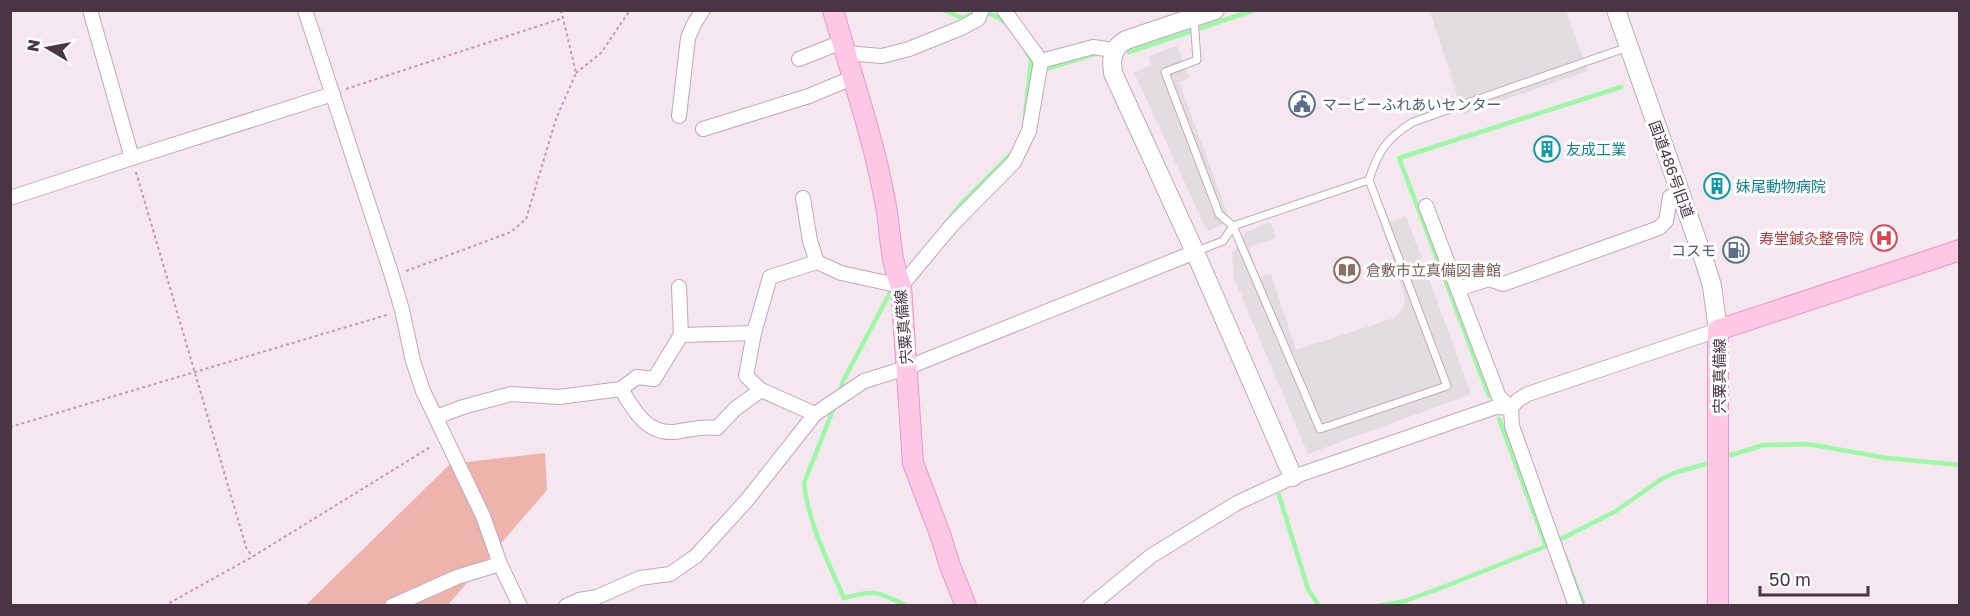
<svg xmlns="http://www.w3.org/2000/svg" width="1970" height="616" font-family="'Golos Text','Noto Sans JP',sans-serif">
<rect width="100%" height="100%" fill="#f5e7f0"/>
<polygon fill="#eeb4ab" points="545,453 547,490 448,605 305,606 450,464"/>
<g fill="#e3dce1">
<polygon points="1430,11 1566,11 1588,71 1463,114"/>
<polygon points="1177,46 1189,78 1179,82 1230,221 1207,231 1134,72 1151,66 1149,56"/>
<polygon points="1406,216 1471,394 1308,454 1234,278 1232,254 1246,232 1270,222 1276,238 1249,247 1259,277 1271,274 1296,350 1394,318 1400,312 1404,305 1405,297 1381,225"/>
</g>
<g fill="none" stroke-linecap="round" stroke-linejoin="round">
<g stroke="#9cf8a5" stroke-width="4.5">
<path d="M943,10L963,18C980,9 994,12 1008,25"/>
<polyline points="1129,52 1254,10"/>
<polyline points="1046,69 1095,54"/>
<polyline points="1025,117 1031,59 1026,52"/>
<polyline points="946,223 961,204 1012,153"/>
<polyline points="839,395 842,383 893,287"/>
<polyline points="1489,396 1399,158 1621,87"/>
<path d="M835,405L804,483C808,522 828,562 844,598C877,589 877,592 907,606"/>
<polyline points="1499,419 1546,546"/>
<polyline points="1731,455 1764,445 1808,444 1887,458 1960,465"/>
<polyline points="1279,495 1308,589 1319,606"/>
<polyline points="1565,556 1584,606"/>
<polyline points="1378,606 1405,601 1446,586 1549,545 1616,511 1660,480 1674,473 1709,463"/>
</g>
<g stroke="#c2a8b9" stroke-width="9">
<g id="service">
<polyline points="1194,18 1197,60 1165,72 1219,214 1233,226 1320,429 1447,386 1369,180"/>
<path d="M1197,251L1223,241L1233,226L1369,180C1378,151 1387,138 1413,122L1628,47"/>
</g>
</g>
<g stroke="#c2a8b9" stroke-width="16">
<g id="minor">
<polyline points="305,10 392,276 402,310 413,361 423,391 483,516 500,564 520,606"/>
<polyline points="845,53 882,56 909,49 961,28 978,19 982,10"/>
<polyline points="799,59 842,42"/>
<polyline points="1041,61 1093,47 1113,50"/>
<polyline points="679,116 688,38 694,24 703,10"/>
<polyline points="703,129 809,96 852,78"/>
<polyline points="132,158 333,94"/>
<polyline points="10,198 132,158 90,10"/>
<polyline points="803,198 810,241 817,262"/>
<polyline points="1426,206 1499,397 1511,408"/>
<polyline points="1458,289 1489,279 1503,284 1659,228 1666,221 1670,197 1681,193"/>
<polyline points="681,335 754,333"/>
<path d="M621,389C633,409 646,434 674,432C691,430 699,426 717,428L735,409L761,390"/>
<polyline points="815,414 761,390 746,376 754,333 770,277 817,262 841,273 901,286 952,225 1014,162 1029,131 1041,61 1004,10"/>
<polyline points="436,417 463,407 511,394 559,397 621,389 637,377 654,379 681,335 679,287"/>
<polyline points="392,606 457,577 500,564"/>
<polyline points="566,606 579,600 597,597 640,578 670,574 696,556 747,500 815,414 864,381 906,368 1195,252"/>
<polyline points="1090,606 1151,556 1237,503 1293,477 1496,407 1511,408"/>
<polyline points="1576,606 1512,426 1511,408 1518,400 1528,394 1718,330"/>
</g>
</g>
<g stroke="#c2a8b9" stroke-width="20">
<g id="tertiary">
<path d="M1215,10L1126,40C1112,48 1111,58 1113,73L1195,252L1293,477"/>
<polyline points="1616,10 1705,263 1712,286 1718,330"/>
</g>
</g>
<g stroke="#e699c6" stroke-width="22">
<g id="secondary">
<path d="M833,10C851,74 873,136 885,201C891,230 889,257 901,286L913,463L940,534L950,566L966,606"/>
<polyline points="1718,606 1718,330 1960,250"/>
</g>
</g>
<g stroke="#c598b6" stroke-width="2" stroke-dasharray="3 3" stroke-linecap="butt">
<polyline points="576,73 601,53 630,10"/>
<polyline points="346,89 563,18"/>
<polyline points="136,172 246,547 252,557"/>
<polyline points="406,271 511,232 526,219 556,119 576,73 561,10"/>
<polyline points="10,427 390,314"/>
<polyline points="164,606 252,557 432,446"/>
</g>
<use href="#service" stroke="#fff" stroke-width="7"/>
<use href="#minor" stroke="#fff" stroke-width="14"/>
<use href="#tertiary" stroke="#fff" stroke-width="18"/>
<use href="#secondary" stroke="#ffc7e6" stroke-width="20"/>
</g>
<defs>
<g id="civic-ring" transform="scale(1.35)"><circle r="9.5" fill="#fff" stroke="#5c6f8a" stroke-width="1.5"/><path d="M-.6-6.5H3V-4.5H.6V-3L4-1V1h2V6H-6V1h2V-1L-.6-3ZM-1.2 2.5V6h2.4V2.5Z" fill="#5c6f8a"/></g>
<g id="building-ring" transform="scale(1.35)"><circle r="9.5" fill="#fff" stroke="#0f9aa8" stroke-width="1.5"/><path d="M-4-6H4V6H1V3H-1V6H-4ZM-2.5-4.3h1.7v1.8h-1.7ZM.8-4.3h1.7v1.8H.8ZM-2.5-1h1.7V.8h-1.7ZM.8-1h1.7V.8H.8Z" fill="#0f9aa8"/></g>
<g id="hospital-ring" transform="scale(1.35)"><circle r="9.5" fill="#fff" stroke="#e0444e" stroke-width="1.5"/><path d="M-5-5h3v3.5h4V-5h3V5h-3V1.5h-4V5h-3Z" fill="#e0444e"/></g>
<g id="fuel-ring" transform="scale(1.35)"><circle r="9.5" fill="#fff" stroke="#5c6f8a" stroke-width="1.5"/><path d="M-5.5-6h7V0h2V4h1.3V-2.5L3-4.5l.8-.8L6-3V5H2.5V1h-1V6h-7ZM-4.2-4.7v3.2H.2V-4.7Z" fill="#5c6f8a"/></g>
<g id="library-ring" transform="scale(1.35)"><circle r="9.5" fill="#fff" stroke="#8d6e63" stroke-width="1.5"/><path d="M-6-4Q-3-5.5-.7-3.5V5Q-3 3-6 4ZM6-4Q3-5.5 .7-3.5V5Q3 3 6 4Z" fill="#8d6e63"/></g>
</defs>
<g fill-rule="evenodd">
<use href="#civic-ring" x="1302" y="104"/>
<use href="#building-ring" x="1547" y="149"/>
<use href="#building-ring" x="1717" y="186"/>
<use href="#hospital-ring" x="1884" y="238"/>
<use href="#fuel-ring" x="1736" y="250"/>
<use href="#library-ring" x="1347" y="270"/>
</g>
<g text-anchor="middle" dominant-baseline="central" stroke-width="6" stroke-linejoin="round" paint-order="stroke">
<g font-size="15" fill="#4e5e75" stroke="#fff" text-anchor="start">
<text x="1322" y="104">マービーふれあいセンター</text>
<text x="1716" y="250" text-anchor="end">コスモ</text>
</g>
<g font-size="15" fill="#0d838f" stroke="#fff" text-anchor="start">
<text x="1566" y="149">友成工業</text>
<text x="1736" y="186">妹尾動物病院</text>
</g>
<g font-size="15" fill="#493543" stroke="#fff">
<text transform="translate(1672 169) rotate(70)">国道486号旧道</text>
<text transform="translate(903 327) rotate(-95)">宍粟真備線</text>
<text transform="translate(1719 376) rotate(-90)">宍粟真備線</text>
</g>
<g font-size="15" fill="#be3a42" stroke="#fff" text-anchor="end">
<text x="1864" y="238">寿堂鍼灸整骨院</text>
</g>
<g font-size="15" fill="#785e54" stroke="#fff" text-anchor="start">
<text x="1366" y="270">倉敷市立真備図書館</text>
</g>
</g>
<rect width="1970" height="616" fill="none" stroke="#493543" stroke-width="24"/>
<g transform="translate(48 48) rotate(280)" stroke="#ffffff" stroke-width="4.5" paint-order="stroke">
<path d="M0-4.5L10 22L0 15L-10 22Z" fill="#493543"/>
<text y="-9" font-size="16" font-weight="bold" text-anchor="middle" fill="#493543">N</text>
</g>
<path d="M1760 586v9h108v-9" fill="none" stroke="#493543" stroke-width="3"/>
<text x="1769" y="586" font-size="18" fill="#493543" stroke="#ffffff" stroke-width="4.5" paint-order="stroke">50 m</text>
</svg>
